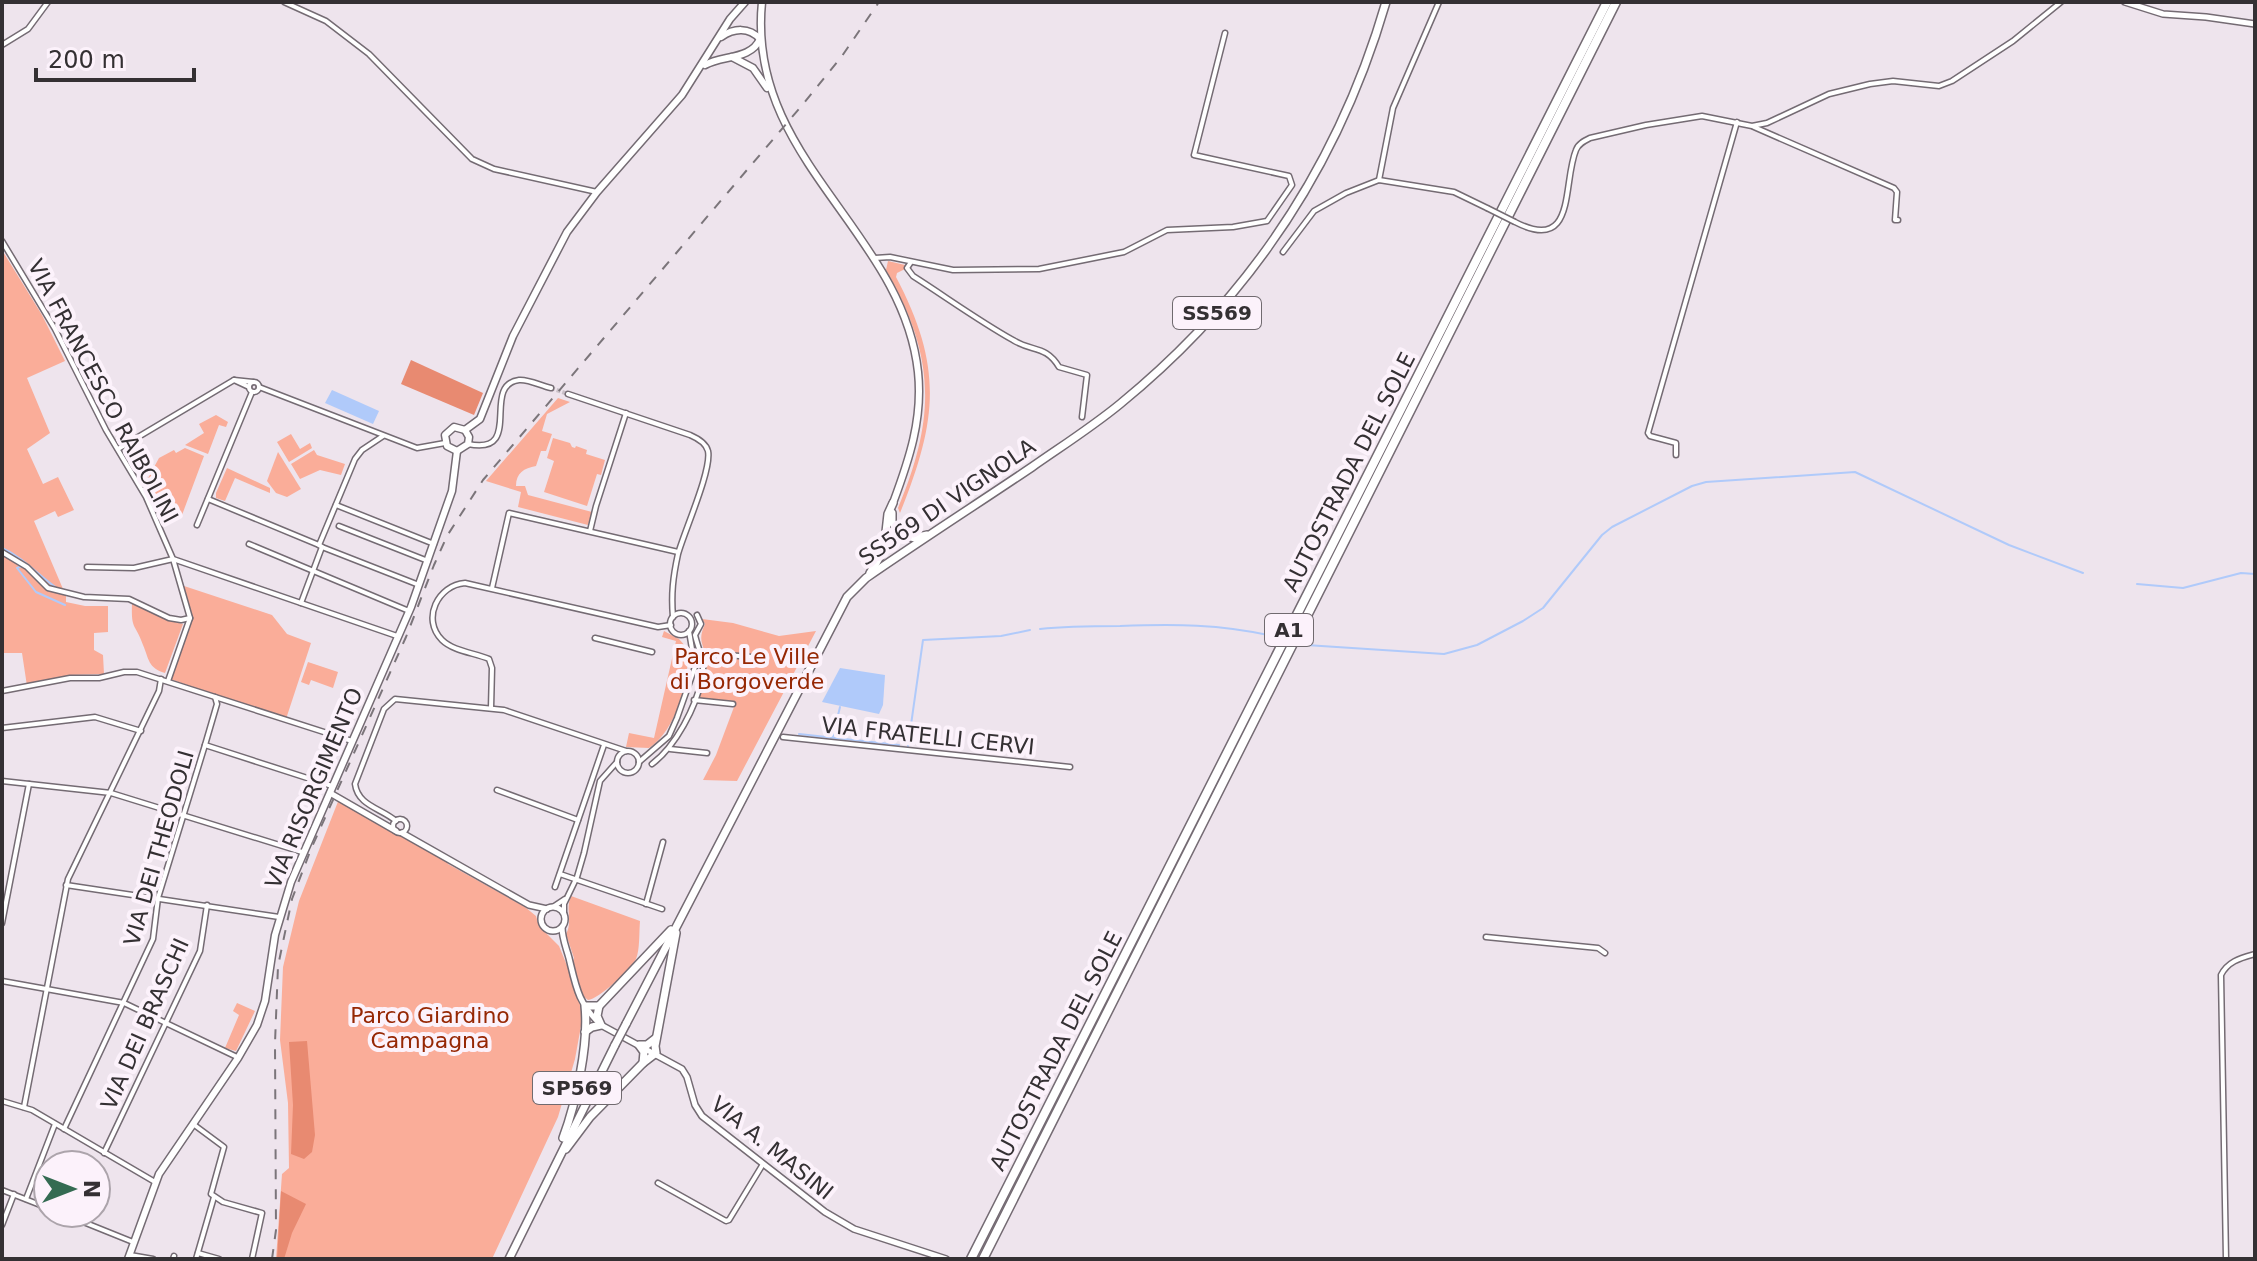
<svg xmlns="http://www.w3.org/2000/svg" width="2257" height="1261" font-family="'DejaVu Sans',sans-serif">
<rect width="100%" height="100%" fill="#eee4ed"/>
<g fill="#faad99">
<polygon points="2,250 42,315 65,361 27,378 50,433 27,449 43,484 58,477 74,510 58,517 55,511 34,521 66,596 66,602 85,606 108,606 108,632 94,633 94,650 103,655 104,674 69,675 69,680 27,686 22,653 2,653"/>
<path d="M888,261L905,265L907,268L897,273L896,277C944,368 937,421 900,513L898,508C936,417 936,357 886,270Z"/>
<path d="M558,398L570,402L547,414L542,431L552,434L546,451H541L536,466C524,468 516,473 516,486H525L528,495L592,512L588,525L518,507L521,492L486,481Z"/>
<polygon points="216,415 228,422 226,427 219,425 208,454 185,445 204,433 199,424"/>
<polygon points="291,434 300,449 310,443 312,448 289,462 277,442"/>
<polygon points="553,438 570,443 572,447 575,448 576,446 587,450 586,454 605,460 601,475 597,474 587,506 544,492 554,461 547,458"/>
<polygon points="185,448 204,456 182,515 177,520 164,524 146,482 159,458 174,450 176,453"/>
<polygon points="314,450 317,455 345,464 341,475 320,470 300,479 291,464"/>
<polygon points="278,452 301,489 287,497 276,493 267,481"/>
<polygon points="227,468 270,488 270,493 235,478 225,501 216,498 216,493"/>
<path d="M181,585L272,615L287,634L311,643L286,719L170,679C184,638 194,629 181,585Z"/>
<path d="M132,603L167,620L183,624L165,673C148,668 149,659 143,645C135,622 131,631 132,603Z"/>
<path d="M702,619L733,623L779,636L816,631L737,781L703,780L716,755L734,707L695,703C700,690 706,677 706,663C706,645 696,643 705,624Z"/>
<path d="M664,631L679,639L687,648C691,678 676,731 649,748L626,747L629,733L654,738L676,641L662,637Z"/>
<polygon points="308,662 338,672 333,688 311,680 309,685 301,682"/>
<path d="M339,799L445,857L448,864L525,907L536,916L539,926L559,946L570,973L574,958L566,934C573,922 565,910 571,896L640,921C639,932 640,950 636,959C630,970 599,999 588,1000L583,996L576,980L585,1004L575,1059L558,1117L492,1259H276L282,1174L289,1168L288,1103L280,1040L283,967L299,901Z"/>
<polygon points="237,1003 255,1011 236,1051 225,1048 239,1015 233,1011"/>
</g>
<g fill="#e88a71">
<polygon points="411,360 483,393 474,415 401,384"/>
<polygon points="307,1041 315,1135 312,1152 304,1159 291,1154 293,1105 289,1042"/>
<polygon points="281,1191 306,1204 292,1233 284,1259 277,1259"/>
</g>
<g fill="#b0cafa">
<polygon points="332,390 379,411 373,424 325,403"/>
<polygon points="840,668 885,675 883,705 879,714 822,702"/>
</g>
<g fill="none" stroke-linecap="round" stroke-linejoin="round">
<g stroke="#b0cafa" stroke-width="2">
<path d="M2,548C24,558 38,575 58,589"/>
<polyline points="26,568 22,566 17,568 36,592 65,605"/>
<polyline points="2137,584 2183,588 2241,573 2255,574"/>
<path d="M1040,629C1067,626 1093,626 1120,626C1175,624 1219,624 1273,636"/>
<polyline points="1306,645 1444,654 1477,645 1523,621 1543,608 1602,535 1612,527 1692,486 1706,482 1855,472 2009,545 2083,573"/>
<polyline points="799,734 899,745"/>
<polyline points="833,736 840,707"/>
<polyline points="908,746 923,640 1001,636 1030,630"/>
</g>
<polyline stroke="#c9c0c8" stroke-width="4" stroke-dasharray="4 2" stroke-linecap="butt" points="551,388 568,394"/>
<g stroke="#746b73" stroke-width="7">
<g id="minor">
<polyline points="284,2 326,21 369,54 472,159 494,169 597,192"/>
<polyline points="2,45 28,29 48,2"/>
<polyline points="1754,127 1894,188 1897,192 1895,220 1898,220"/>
<polyline points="1379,180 1393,108 1439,2"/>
<path d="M1515,222C1577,254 1562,184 1576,150C1578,144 1584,141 1590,138L1646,125L1702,116L1752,126L1767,123L1829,94L1870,84L1893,81L1939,86L1952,81L2013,41L2061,2"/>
<polyline points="2,241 55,329 106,430 146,497 173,559 397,636"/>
<polyline points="1283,252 1314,211 1346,193 1379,180 1454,192 1487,208"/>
<polyline points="875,258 890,257 953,270 1039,269 1124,252 1167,230 1233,227 1267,221 1292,185 1289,176 1194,155 1225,33"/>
<path d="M911,262L907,268L913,276C946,297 979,321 1013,340C1032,352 1046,345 1059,367L1087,375L1082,417"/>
<circle cx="254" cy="387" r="5"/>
<polyline points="249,387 234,380 253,382"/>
<polyline points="259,387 417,448 445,443"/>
<path d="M568,394L690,435C697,438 706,443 708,451C712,470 684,532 678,554C673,577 671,594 673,617"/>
<path d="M468,444C525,456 480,385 519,380C529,379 541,386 551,388"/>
<polyline points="118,449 234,380"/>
<polyline points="1676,455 1676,443 1650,436 1648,433 1737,122"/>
<polyline points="208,499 319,545"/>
<polyline points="336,505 434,544"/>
<polyline points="197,525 252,392"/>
<polyline points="339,526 428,561"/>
<polyline points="590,531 596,506 626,413"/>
<polyline points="249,544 409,611"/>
<polyline points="322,547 419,585"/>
<polyline points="2,552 27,567 48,588 84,597 129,599 169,618 181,620 190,618"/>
<polyline points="87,567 134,568 173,559 190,618 168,681"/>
<polyline points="492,588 509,513 678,552"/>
<polyline points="301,603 322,547 319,545 355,459 362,450 383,436"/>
<circle cx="681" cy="624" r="11"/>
<polyline points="595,638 652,652"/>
<polyline points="701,653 752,657"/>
<polyline points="2,691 70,678 99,678 124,672 137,672 352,741"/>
<polyline points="694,700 733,704"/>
<path d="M491,708L492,668L489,659C475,653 453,651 442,640C421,619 438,585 465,583L658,627L671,625"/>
<polyline points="2,728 95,717 141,731"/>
<polyline points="783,737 1070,767"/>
<polyline points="205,745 332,786"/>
<polyline points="670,749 707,753"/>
<circle cx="628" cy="762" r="11"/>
<polyline points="639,762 669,736 677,718 695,667 689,631"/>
<path d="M652,764C676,746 696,707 702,678C706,663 698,649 695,635L701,624L697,615"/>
<polyline points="2,781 111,793 302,852"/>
<polyline points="497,790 578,820"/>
<circle cx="400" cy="826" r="7"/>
<path d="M396,821C381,808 358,806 355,784L384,709L395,699L504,710L626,751"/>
<polyline points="560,874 662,909"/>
<polyline points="66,885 279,917"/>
<polyline points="555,887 604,745"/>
<polyline points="646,904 663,842"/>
<polyline points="553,907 565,899"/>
<polyline points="564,914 564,904 577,877 584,853 600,781 617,762"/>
<polyline points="2,923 29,784"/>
<polyline points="1486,937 1598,948 1605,953"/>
<polyline points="2,981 124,1003 237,1057"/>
<polyline points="2,1101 32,1110 155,1182"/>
<polyline points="24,1107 68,879 159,691 161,679"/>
<polyline points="193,1124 224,1147 211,1194 223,1202 262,1213 252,1259"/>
<polyline points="64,1129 153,939 158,898 205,745 217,704 215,697"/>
<polyline points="104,1153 200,951 207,905"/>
<polyline points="658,1183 726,1221 729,1220 763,1164"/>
<polyline points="2,1190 48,1208"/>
<polyline points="26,1199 55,1124"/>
<polyline points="61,1213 133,1242"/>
<polyline points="2,1225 14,1194"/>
<polyline points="198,1253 219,1259"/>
<polyline points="130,1255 153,1259"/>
<polyline points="173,1259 174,1256"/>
<polyline points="196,1259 214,1197"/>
<path d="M2226,1259L2221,975C2228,961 2241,958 2255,954"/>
</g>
</g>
<g stroke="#746b73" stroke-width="8">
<g id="tertiary">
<polyline points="2125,2 2163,14 2206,17 2255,24"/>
<polyline points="330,793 396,831"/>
<polyline points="402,833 529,905 547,909"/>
<circle cx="553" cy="919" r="12"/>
<path d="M562,927C562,938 566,947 569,958C576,987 578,1003 601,1025L682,1069L687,1077L695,1105L702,1116L825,1212L854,1229L946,1259"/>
</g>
</g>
<g stroke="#746b73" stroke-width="9">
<g id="secondary">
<path d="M762,2C746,159 903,231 918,372C923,419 909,460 893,503"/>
<path d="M721,37C734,28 749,27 760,39"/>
<polyline points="732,57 753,68 767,88"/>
<path d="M705,65C722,55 751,60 760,39"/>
<polyline points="465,430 480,419 513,336 567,232 597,192 682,95 730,19 745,2"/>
<polyline points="457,451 447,446 445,435 454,427 465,430"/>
<polyline points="457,451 468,444 469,437 465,430"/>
<polyline points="128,1259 159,1174 238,1058 257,1025 265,1001 275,935 291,882 411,607 452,491 457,451"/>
</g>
</g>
<g stroke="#746b73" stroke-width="10">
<g id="trunk">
<polyline points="892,513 892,522 900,534 914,538 927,535"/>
<polyline points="870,573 884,550 888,514 893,503"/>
<path d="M626,1024L847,597L866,578C921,540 977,504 1032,467C1062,446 1092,427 1120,404C1251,297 1339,164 1386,2"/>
<polyline points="585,1032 592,1027 601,1025 597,1016 599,1006 671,930"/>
<polyline points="643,1063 656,1053 655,1046 676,933"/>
<path d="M563,1138C576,1103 589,1044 585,1006H599"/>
<polyline points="566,1149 590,1117 643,1063 644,1052 639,1045 647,1045 656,1038"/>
<polyline points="509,1259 615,1045"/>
</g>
</g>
<g stroke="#746b73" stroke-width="11">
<g id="motorway">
<polyline points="971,1259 1607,2"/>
<polyline points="983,1259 1616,2"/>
</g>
</g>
<use href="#minor" stroke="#fff" stroke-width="4"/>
<use href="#tertiary" stroke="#fff" stroke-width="5"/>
<use href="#secondary" stroke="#fff" stroke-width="6"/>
<use href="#trunk" stroke="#fff" stroke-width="7"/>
<use href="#motorway" stroke="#fff" stroke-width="8"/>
<polyline stroke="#7b757a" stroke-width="2" stroke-dasharray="10 10" stroke-linecap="butt" points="272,1259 276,1230 275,1043 278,966 292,899 311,849 406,637 434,565 447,536 483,480 804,103 842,56 879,2"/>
<g stroke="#746b73" stroke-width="7" stroke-linecap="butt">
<polyline id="minor-bridge" points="1487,208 1515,222"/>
</g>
<g stroke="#746b73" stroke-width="10" stroke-linecap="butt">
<polyline id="trunk-bridge" points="615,1045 626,1024"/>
</g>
<use href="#minor-bridge" stroke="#fff" stroke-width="4"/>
<use href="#trunk-bridge" stroke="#fff" stroke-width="7"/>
</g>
<g text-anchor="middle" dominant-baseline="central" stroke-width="8" stroke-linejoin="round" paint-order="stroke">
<g fill="#fcf2fb" stroke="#706a6f" stroke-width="2">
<rect x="1173" y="297" width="88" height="32" rx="6"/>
<rect x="1265" y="614" width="48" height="32" rx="6"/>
<rect x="533" y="1072" width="88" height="32" rx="6"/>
</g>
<g font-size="20" font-weight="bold" fill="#343033">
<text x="1217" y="313">SS569</text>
<text x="1289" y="630">A1</text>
<text x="577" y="1088">SP569</text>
</g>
<g font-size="22" fill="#343033" stroke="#fcf2fb">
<text transform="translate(103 391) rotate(62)">VIA FRANCESCO RAIBOLINI</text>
<text transform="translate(1349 472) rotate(-63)">AUTOSTRADA DEL SOLE</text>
<text transform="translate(947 502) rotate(-34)">SS569 DI VIGNOLA</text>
<text transform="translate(928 736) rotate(6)">VIA FRATELLI CERVI</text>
<text transform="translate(314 788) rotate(-67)">VIA RISORGIMENTO</text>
<text transform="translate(159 848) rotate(-74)">VIA DEI THEODOLI</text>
<text transform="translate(145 1024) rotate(-66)">VIA DEI BRASCHI</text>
<text transform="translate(1056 1051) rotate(-63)">AUTOSTRADA DEL SOLE</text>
<text transform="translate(772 1148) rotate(39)">VIA A. MASINI</text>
</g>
<g font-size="22" fill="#962704" stroke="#fcf2fb">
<text x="747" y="656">Parco Le Ville<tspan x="747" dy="25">di Borgoverde</tspan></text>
<text x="430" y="1015">Parco Giardino<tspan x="430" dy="25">Campagna</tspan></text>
</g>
</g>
<rect width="2257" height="1261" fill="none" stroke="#343033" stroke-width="8"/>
<g transform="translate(72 1189) rotate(90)"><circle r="38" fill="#fcf2fb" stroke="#aca4ab" stroke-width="2"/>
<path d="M0-6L14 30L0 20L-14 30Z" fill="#346b52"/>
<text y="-12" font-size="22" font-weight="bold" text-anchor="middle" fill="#343033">N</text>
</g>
<path d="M36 68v12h158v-12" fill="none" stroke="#343033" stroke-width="4"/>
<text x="48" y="68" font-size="24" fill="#343033" stroke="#fcf2fb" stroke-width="6" paint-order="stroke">200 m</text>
</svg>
